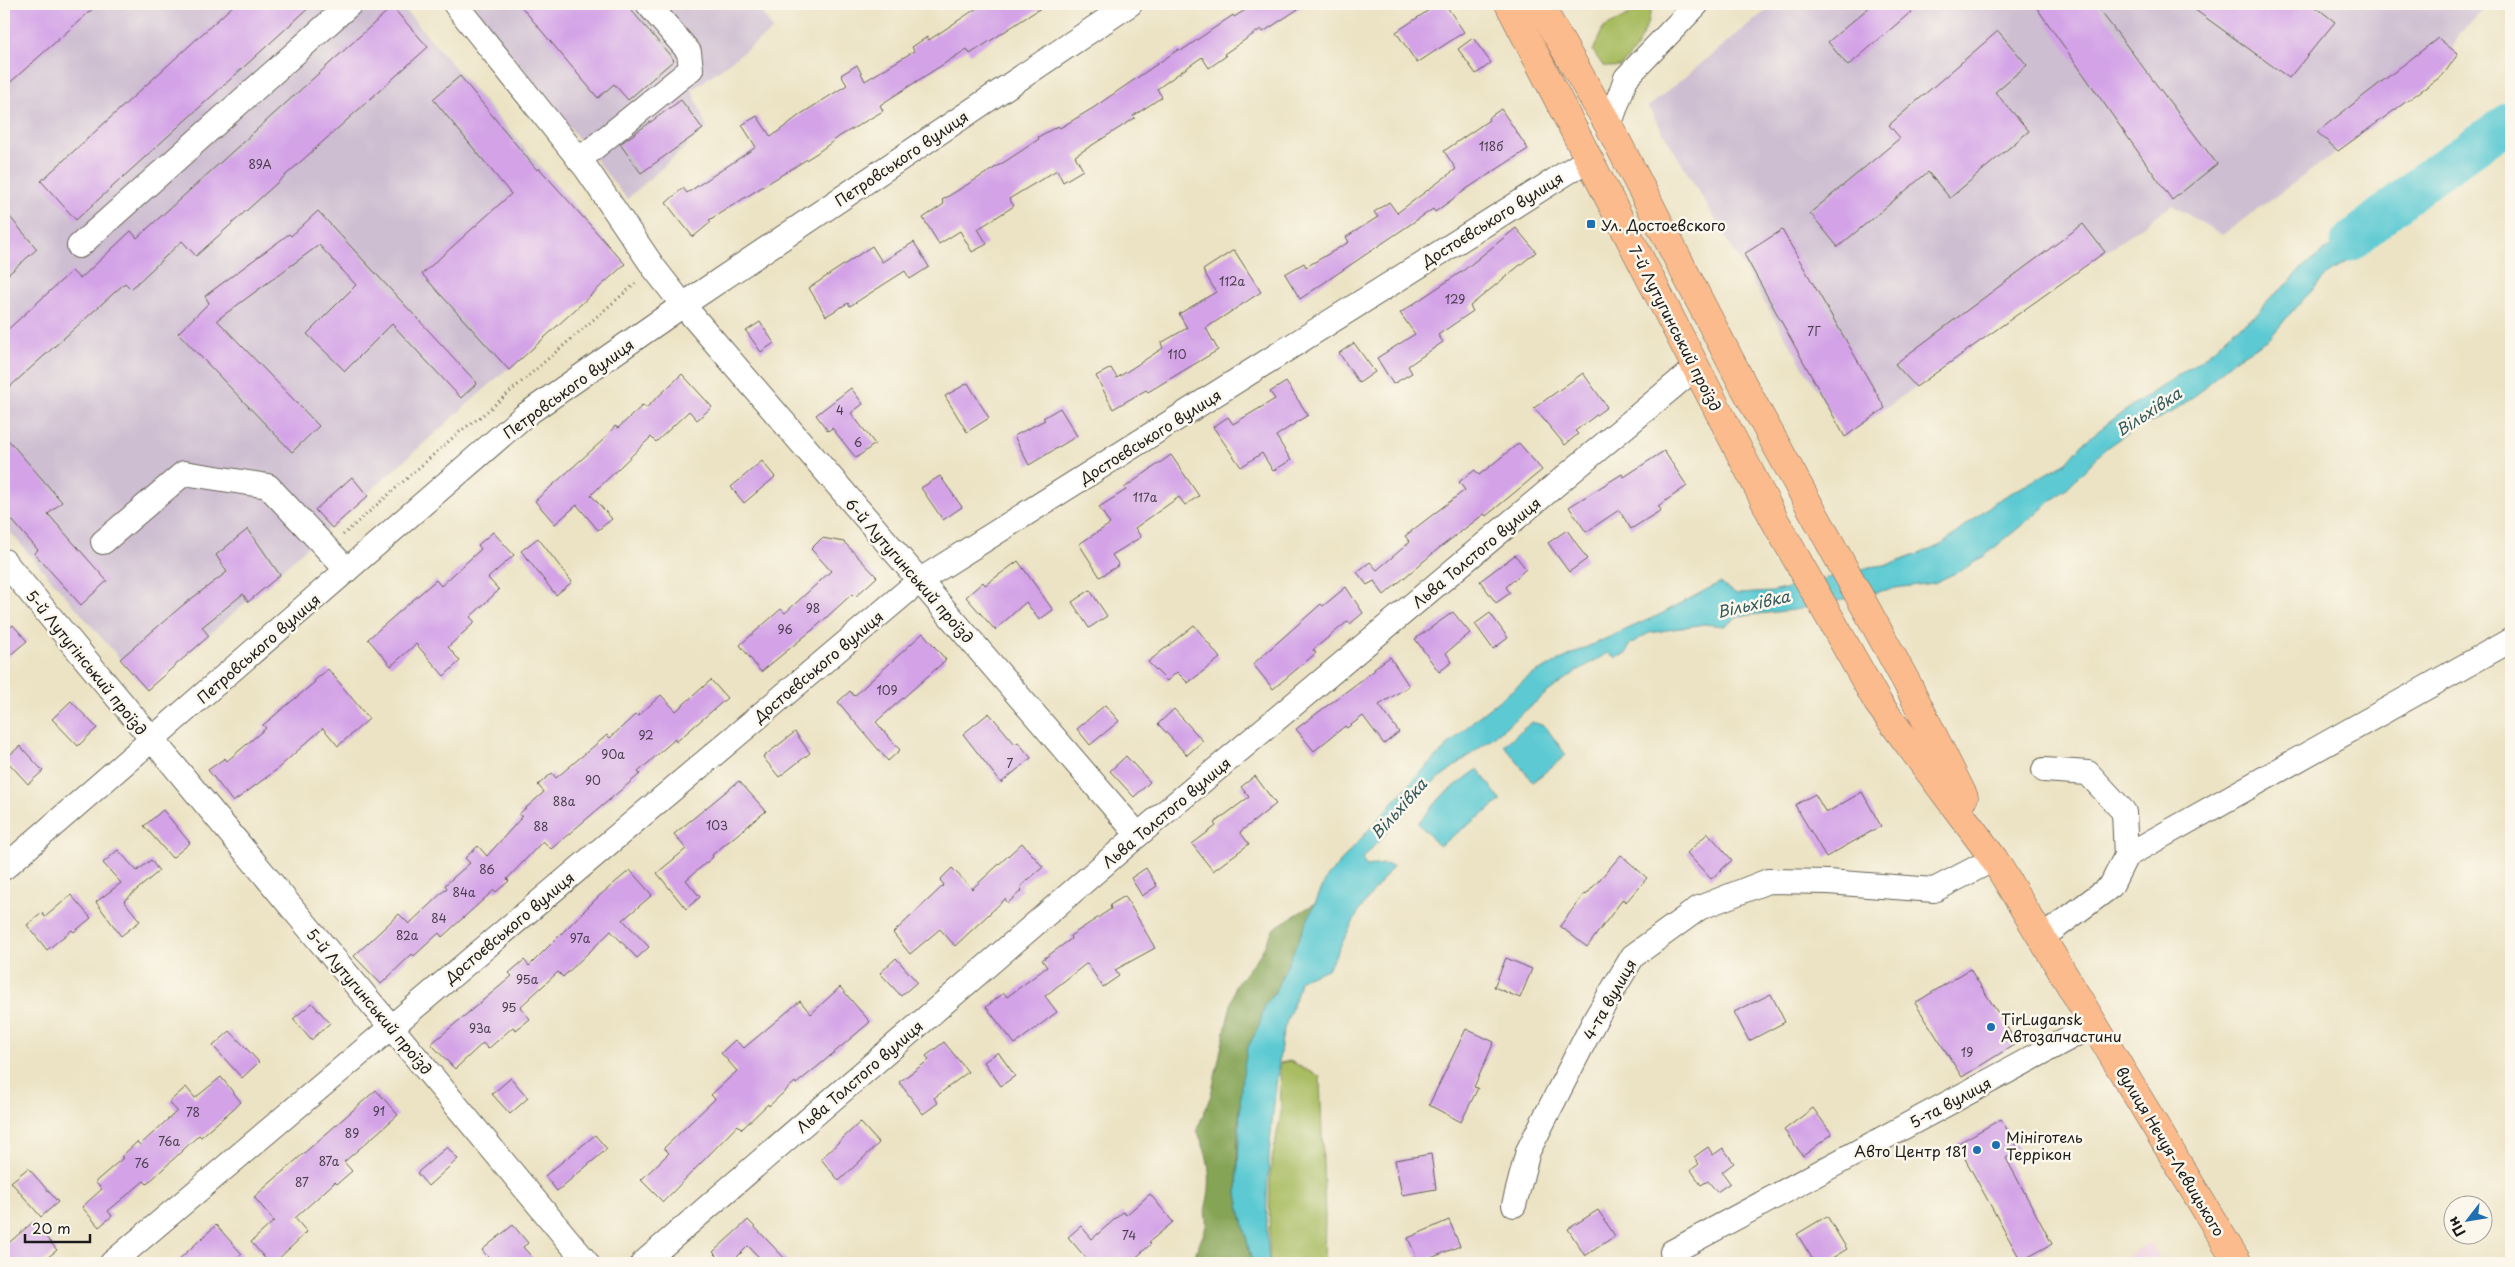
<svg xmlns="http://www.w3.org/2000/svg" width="2515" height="1267" font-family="'Playpen Sans',sans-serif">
<rect width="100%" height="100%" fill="#fbf7ec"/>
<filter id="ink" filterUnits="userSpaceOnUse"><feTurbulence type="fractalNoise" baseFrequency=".02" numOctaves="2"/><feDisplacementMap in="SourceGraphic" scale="10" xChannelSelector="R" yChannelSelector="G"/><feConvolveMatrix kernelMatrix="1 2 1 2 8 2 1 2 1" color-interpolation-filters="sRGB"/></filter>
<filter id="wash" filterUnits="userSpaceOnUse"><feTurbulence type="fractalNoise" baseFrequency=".0096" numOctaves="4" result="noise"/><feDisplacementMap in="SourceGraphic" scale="20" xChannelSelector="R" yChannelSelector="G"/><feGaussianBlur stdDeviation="1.12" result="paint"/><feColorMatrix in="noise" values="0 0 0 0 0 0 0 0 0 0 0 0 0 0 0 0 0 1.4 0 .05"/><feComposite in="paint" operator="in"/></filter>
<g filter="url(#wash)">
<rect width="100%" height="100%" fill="#ece3c4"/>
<polygon fill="#f1d0e3" points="2151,1242 2162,1263 2114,1263"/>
<g fill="#cebed1">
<polygon points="4,4 400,4 625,264 147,690 4,525"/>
<polygon points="471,4 775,4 762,12 773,30 692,90 707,128 627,199"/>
<polygon points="1774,4 2490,4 2457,36 2443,75 2222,235 2172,205 1845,437 1648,107"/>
</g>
<g fill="#a8bc60" stroke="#626c3e">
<path d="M1652,4C1651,20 1636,54 1622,64C1616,68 1609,67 1603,66L1593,51L1603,28Z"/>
<polygon points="1290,1061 1320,1077 1325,1218 1324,1263 1269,1263 1270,1170 1281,1113 1280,1063"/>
</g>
<path fill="#86a456" stroke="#516039" d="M1317,902L1274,994L1265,1005L1259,1026L1247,1049L1238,1125L1237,1194L1252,1263H1194C1194,1250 1203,1239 1206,1226C1207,1220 1204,1212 1206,1206C1213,1177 1209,1158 1197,1130L1211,1095L1235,986L1261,953L1274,928Z"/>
<g fill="#5dcad3" stroke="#3c7378">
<path d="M2386,201L2399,215L2347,262L2329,273L2295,308L2269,339L2232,361L2201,391L2172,412L2126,434L2106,448L2066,489L1983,557L1962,570L1934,583L1895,588L1794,610L1740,616L1724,626L1704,624L1649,633L1630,644L1626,654L1616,658L1608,653L1577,671L1548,692L1486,743L1431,784L1362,859L1366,866L1384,864L1393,866L1359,911L1328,969L1300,980C1297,1002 1285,1019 1282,1038C1273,1106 1262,1196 1269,1263H1252L1237,1194L1241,1086L1247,1049L1259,1026L1265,1005L1274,994L1327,877L1413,780L1474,720L1530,676L1580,650L1659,615L1719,583L1737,594L1772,592L1870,567L1891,564L1940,546L1995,502L2067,462L2084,442L2116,417L2205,357L2233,330L2258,314L2269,299L2288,284L2305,265L2331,247Z"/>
<polygon points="1532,722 1545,726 1566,755 1533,782 1504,745"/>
<polygon points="1478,769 1501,801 1439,846 1418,823 1444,794"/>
</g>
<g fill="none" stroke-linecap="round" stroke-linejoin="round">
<polyline stroke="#5dcad3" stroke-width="39" points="2350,242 2431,176 2511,121"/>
</g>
<g id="blocks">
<g fill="#d3a2e7">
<polygon points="13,4 98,4 4,88 4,12"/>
<polygon points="235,4 313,4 76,220 41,181"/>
<polygon points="519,4 626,4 674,60 628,100 614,84 598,98"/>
<polygon points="983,4 1047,4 970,54 967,49 880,105 883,111 840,136 817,153 709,220 711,222 693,237 666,203 683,188 687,193 756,147 742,125 757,116 771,137 801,114 847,85 841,75 857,65 865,81 914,51 912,47 927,37 929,40"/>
<polygon points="1255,4 1306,4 1263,32 1261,29 1224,54 1226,56 1209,68 1202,57 1157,89 1162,97 1133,116 1135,118 1075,156 1083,170 1063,182 1057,170 1009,199 1014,206 978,229 987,244 972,252 960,231 939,244 923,218 944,204 942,200 1006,161 1039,139 1038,137 1058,126 1060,128 1093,108 1179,49 1181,51 1233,15 1234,17"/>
<polygon points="1438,4 1445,4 1464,32 1417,63 1396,32"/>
<polygon points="1873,4 1920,4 1848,66 1828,42"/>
<polygon points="2034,4 2095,4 2217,164 2172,200"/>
<polygon points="2187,4 2312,4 2335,22 2289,78"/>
<polygon points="392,7 428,47 196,256 182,241 131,289 125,283 4,392 4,333 72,271 80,279 131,231 137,238"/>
<polygon points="1998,31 2027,65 1995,92 2029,131 1950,198 1928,172 1838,247 1810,213 1900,138 1889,125"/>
<polygon points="1473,38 1491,63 1476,74 1458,49"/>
<polygon points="2438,38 2458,54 2443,75 2338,151 2317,132"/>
<polygon points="460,76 537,170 539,168 625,264 509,370 422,274 511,194 433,99"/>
<polygon points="681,100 703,129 641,173 620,144"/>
<polygon points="1501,109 1528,149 1468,188 1435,212 1433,209 1300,299 1285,274 1304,263 1306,267 1349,242 1346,237 1378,217 1374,212 1389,202 1397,213 1456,169 1444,151 1489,120 1488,118"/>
<polygon points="4,210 37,249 4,278"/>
<polygon points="318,211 477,383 461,398 392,324 345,371 307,334 356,285 319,245 217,320 319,426 292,452 178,333 209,303 205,296 289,234 291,236"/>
<polygon points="2083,224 2105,252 1916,387 1895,364"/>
<polygon points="1516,228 1536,252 1470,306 1473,311 1438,335 1443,342 1408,366 1412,373 1393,384 1377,358 1415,334 1400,313 1464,270"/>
<polygon points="1782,230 1885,408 1845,437 1744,254"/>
<polygon points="914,242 929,267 910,279 905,271 850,306 848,303 826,316 809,288 872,246 882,262"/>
<polygon points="1234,250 1261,292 1206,328 1218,350 1148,392 1146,390 1113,409 1096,376 1111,368 1117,378 1163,348 1161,343 1187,328 1179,314 1216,292 1203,270"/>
<polygon points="760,322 774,343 761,352 746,331"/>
<polygon points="1354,343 1375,372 1359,383 1339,353"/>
<polygon points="1583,373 1607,407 1575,431 1578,434 1565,445 1534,408"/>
<polygon points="682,374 712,407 697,420 689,411 656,442 651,437 591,495 612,519 598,530 577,505 555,524 535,501 602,441 615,426 618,428 643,405 646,408"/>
<polygon points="1286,382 1308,415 1276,436 1291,460 1273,471 1262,453 1241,467 1213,427 1228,417 1233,424 1275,399 1270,392"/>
<polygon points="968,383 989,418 967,432 945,396"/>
<polygon points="851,388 863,404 851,413 875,444 856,458 832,428 828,431 816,415"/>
<polygon points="1060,408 1077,436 1029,465 1014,436 1045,420 1043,418"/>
<polygon points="4,435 62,502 48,514 107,581 81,605 34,553 38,550 4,511"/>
<polygon points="1519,443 1542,470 1486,516 1484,514 1438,549 1384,595 1374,581 1367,585 1357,572 1370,562 1377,570 1410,542 1405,536 1465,490 1459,482 1475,470 1479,475"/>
<polygon points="1664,451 1687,486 1658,506 1661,510 1631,529 1619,510 1586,532 1569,507 1622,474 1624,477"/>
<polygon points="1171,455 1199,496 1185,505 1179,497 1135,528 1141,537 1112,555 1119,565 1100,577 1079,544 1110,524 1099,507 1126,490 1124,488"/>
<polygon points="762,461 775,477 744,503 731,487"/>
<polygon points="940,476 962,507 943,520 921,488"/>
<polygon points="352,477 368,496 332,528 315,510"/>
<polygon points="248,529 280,575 248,602 243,594 202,627 209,636 147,690 120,659 183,605 227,572 216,555"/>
<polygon points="1567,530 1587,559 1569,572 1548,543"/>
<polygon points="493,532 514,555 488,578 499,590 470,617 475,622 448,647 460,661 444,676 416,644 391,666 368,639 436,580 441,586 481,549 478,545"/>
<polygon points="538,538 572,582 556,595 521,551"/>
<polygon points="822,538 844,542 877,577 855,597 852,594 816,627 761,672 740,645 781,609 785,613 831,571 811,549"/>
<polygon points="1515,555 1526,569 1506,587 1510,593 1496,603 1480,581"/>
<polygon points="1018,561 1053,610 1039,620 1026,602 995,630 966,597 983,582 985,585"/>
<polygon points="1346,587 1363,613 1350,624 1348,621 1313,650 1316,653 1273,689 1253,664 1321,604 1323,606"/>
<polygon points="1090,590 1107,616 1089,628 1072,602"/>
<polygon points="1453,612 1470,633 1446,653 1452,662 1439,672 1415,639"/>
<polygon points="1490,613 1508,638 1493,649 1475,624"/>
<polygon points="13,625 27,641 4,660 4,633"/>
<polygon points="1194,625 1220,658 1188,683 1177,672 1167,681 1148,662"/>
<polygon points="923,633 946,660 876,722 900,750 888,761 838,702 850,691 854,696"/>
<polygon points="1390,657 1409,686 1379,705 1399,732 1384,744 1363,716 1347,728 1345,726 1314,751 1296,729 1375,670 1374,668"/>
<polygon points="328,669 369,719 338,746 323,728 275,771 233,802 208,770 225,758 227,761 266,728 263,725 315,682 314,681"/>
<polygon points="711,680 727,698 676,742 675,739 638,772 640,774 551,849 543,841 507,879 509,881 496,892 494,890 442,937 439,933 414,956 412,954 381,984 354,956 399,914 409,924 447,888 445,885 470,863 465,858 478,846 487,856 522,817 519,814 544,792 538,785 552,773 556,778 607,735 610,738 636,714 638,716 661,695 676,711"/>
<polygon points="71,701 97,728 78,746 52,719"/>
<polygon points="1105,705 1119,721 1090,745 1077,729"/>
<polygon points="1174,709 1203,741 1187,755 1158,724"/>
<polygon points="989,713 1015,744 1018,742 1031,758 1001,783 963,734"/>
<polygon points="795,732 810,753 779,777 763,757"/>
<polygon points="20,746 43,771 28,784 5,759"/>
<polygon points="1126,756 1150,782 1134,797 1110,771"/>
<polygon points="1255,776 1276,804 1240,832 1249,844 1213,871 1192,844 1216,826 1214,823 1249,797 1241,787"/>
<polygon points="739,781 766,811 712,855 713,857 686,880 700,897 686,909 657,873 686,849 674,834"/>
<polygon points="1862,792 1881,826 1826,857 1795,805 1815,794 1826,813"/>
<polygon points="163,810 190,843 172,858 144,826"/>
<polygon points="1708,833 1732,860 1711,879 1687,853"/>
<polygon points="1022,843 1043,867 1020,887 1022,890 1008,903 1005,899 955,946 940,929 910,954 893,933 944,885 940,880 952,868 972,889"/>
<polygon points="118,850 137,871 151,860 159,871 124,901 140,921 121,936 96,902 121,883 103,863"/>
<polygon points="1621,855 1647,878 1626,902 1623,899 1587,947 1560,926 1584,894 1586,895"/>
<polygon points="1146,868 1157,886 1142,896 1131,878"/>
<polygon points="630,870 652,895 623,920 649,947 637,958 611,931 563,977 558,972 520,1007 530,1019 516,1030 513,1027 488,1049 483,1043 455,1069 431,1044 512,976 509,973 524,960 529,966 599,896"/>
<polygon points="71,895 91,918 74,932 72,930 47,950 27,925 42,913 45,917"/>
<polygon points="1125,896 1155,948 1115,970 1119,976 1103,987 1087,963 1045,996 1057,1012 1015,1044 986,1007 1004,993 1007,997 1047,967 1042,960 1071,939 1070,936 1111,909 1110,905"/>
<polygon points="896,958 917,982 901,996 880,973"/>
<polygon points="1506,958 1532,969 1520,998 1494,987"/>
<polygon points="1970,969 2017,1043 1962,1077 1915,1003"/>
<polygon points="840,987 870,1022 823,1062 796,1084 795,1082 769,1106 768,1104 742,1129 738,1125 663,1202 641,1180 669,1153 664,1148 715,1099 711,1095 737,1071 721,1053 735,1040 744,1048 800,1001 811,1014"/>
<polygon points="1771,994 1785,1022 1749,1041 1734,1012"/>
<polygon points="312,1003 330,1023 311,1040 293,1019"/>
<polygon points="1466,1029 1494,1042 1474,1087 1478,1088 1461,1122 1429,1105"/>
<polygon points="230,1031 259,1062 242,1078 213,1046"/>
<polygon points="944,1042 968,1072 934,1098 938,1103 923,1114 899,1082 929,1060 926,1056"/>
<polygon points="998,1052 1015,1076 1001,1086 984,1062"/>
<polygon points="221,1077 241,1102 201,1137 199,1135 147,1184 144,1181 108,1211 112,1216 99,1227 82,1207 102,1189 95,1182 123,1158 121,1157 137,1142 140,1145 177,1111 169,1102 186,1087 195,1098"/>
<polygon points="511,1078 528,1098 510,1114 492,1094"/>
<polygon points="376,1090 398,1115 344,1162 352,1171 337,1184 335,1182 295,1218 307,1232 274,1263 269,1263 251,1242 274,1221 254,1197"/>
<polygon points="1813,1108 1832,1134 1803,1156 1784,1130"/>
<polygon points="2001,1119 2019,1150 2006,1158 2052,1244 2021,1261 1957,1144"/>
<polygon points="860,1122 879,1143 839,1181 821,1159"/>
<polygon points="595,1135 607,1149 557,1191 545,1176"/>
<polygon points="447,1147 458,1159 428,1186 417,1173"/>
<polygon points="1708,1147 1713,1155 1723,1148 1734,1163 1722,1172 1730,1183 1717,1192 1708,1181 1701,1185 1691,1170 1699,1164 1694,1157"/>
<polygon points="1431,1154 1436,1189 1402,1195 1395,1160"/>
<polygon points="28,1168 58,1202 41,1217 11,1182"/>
<polygon points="1150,1194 1173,1222 1149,1242 1151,1244 1130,1263 1090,1263 1068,1237 1081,1226 1092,1239 1123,1212 1126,1215"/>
<polygon points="1598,1210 1615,1236 1585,1256 1568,1229"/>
<polygon points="1827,1216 1847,1249 1824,1263 1815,1263 1797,1234"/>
<polygon points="748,1220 789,1263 765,1263 748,1246 731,1263 724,1263 713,1252"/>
<polygon points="1449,1220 1460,1246 1419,1263 1408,1238"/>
<polygon points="33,1222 57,1250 41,1263 4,1263 4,1247"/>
<polygon points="216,1225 242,1254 232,1263 175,1263"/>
<polygon points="513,1225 528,1243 523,1247 537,1263 493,1263 482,1250"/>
</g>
</g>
</g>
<g filter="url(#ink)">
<use href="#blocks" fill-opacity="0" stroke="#656257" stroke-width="1"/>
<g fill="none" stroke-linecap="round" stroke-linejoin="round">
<g stroke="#656257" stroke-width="26">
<g id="minor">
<polyline points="455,4 586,168 654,268 683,305 1138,835"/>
<polyline points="1609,126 1626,78 1697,4"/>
<polyline points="579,160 691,69 689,52 648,4"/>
<polyline points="79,246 350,4"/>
<polyline points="103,542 184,473 268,486 347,570"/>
<path d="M4,561C197,796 394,1028 587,1263"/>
<polyline points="2126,856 2511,640"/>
<polyline points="4,868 524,416 683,305 1130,4"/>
<polyline points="2043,937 2111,886 2126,856 2124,812 2088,773 2044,770"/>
<polyline points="1514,1205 1528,1151 1596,1018 1633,956 1699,908 1768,881 1828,882 1934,890 1994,859"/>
<polyline points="1672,1252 2095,1024"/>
<polyline points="112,1263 919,581 1590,158"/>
<polyline points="643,1263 1138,835 1695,368"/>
</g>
</g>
<g stroke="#656257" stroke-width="29">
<g id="major">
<polyline points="1509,4 1774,519 1878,703 1994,859 2238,1263"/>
<polyline points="1539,4 1609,126 1741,381 1907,683 1964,797"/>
</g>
</g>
<polyline stroke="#656257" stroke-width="3" stroke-dasharray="1 4" stroke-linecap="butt" points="343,535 458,433 483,415 637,282"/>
<use href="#minor" stroke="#fff" stroke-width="24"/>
<use href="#major" stroke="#fbbb8d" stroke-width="28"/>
</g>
</g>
<g fill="#1f6fb2" stroke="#fbf7ec" stroke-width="2">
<rect x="1586" y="219" width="10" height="10" rx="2.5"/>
<circle cx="1991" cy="1027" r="5"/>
<circle cx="1996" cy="1145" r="5"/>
<circle cx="1977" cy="1150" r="5"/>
</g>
<g text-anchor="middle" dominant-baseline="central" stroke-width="5" stroke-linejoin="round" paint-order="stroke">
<g font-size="12" fill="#4a3e4f">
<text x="1491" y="146">118б</text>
<text x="260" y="164">89А</text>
<text x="1232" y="281">112а</text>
<text x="1455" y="299">129</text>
<text x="1814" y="331">7Г</text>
<text x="1177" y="354">110</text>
<text x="840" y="410">4</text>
<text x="858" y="442">6</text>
<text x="1145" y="497">117а</text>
<text x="813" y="608">98</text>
<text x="785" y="629">96</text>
<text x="887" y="690">109</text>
<text x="646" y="735">92</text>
<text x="613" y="754">90а</text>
<text x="1010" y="763">7</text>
<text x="593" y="780">90</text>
<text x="564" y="801">88а</text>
<text x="717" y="825">103</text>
<text x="541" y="826">88</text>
<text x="487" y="869">86</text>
<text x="464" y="892">84а</text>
<text x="439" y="918">84</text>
<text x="407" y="935">82а</text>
<text x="580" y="938">97а</text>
<text x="527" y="979">95а</text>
<text x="509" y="1007">95</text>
<text x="480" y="1028">93а</text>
<text x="1967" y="1052">19</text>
<text x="379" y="1111">91</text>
<text x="193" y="1112">78</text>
<text x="352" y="1133">89</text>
<text x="169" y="1141">76а</text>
<text x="329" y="1161">87а</text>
<text x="142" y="1163">76</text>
<text x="302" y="1182">87</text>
<text x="1129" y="1235">74</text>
</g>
<g font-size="15" fill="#1c1c1c" stroke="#fbf7ec">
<text transform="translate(901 158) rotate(-34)">Петровського вулиця</text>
<text transform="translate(1492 219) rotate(-32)">Достоєвського вулиця</text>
<text transform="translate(1676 328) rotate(63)">7-й Лутугинський проїзд</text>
<text transform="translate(568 388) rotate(-36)">Петровського вулиця</text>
<text transform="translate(1150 436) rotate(-32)">Достоєвського вулиця</text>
<text transform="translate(1476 552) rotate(-40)">Льва Толстого вулиця</text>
<text transform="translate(910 570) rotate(49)">6-й Лутугинський проїзд</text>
<text transform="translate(258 648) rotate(-41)">Петровського вулиця</text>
<text transform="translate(87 662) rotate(51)">5-й Лутугінський проїзд</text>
<text transform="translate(818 666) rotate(-40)">Достоєвського вулиця</text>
<text transform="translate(1166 812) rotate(-40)">Льва Толстого вулиця</text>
<text transform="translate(509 927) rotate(-40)">Достоєвського вулиця</text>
<text transform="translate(1609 999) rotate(-60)">4-та вулиця</text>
<text transform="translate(370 1001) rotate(50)">5-й Лутугинський проїзд</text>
<text transform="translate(859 1076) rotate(-41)">Льва Толстого вулиця</text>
<text transform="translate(1950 1102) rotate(-28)">5-та вулиця</text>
<text transform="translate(2171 1151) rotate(59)">вулиця Нечуя-Левицького</text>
</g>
<g font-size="15" fill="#1c1c1c" stroke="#fbf7ec" text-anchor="start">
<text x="1601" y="224">Ул. Достоевского</text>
<text x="2001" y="1018">TirLugansk<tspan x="2001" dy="17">Автозапчастини</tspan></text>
<text x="2006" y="1136">Мініготель<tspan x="2006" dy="17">Террікон</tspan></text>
<text x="1967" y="1150" text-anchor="end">Авто Центр 181</text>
</g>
<g font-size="16" font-style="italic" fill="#33595c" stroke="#fbf7ec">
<text transform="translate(2148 411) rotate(-33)">Вільхівка</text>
<text transform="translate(1753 603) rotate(-13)">Вільхівка</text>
<text transform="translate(1398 808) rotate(-48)">Вільхівка</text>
</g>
</g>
<rect width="2515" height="1267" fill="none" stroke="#fbf7ec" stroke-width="20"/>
<g transform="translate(2468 1220) rotate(239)"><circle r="24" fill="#fbf7ec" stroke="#a29f99"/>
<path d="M0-4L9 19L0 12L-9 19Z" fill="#1f6fb2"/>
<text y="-8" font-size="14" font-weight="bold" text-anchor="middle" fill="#1c1c1c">Пн</text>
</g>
<path d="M25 1234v8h65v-8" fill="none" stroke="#1c1c1c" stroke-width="2.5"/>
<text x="32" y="1234" font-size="15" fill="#1c1c1c" stroke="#fbf7ec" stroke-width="4" paint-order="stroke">20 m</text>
</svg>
